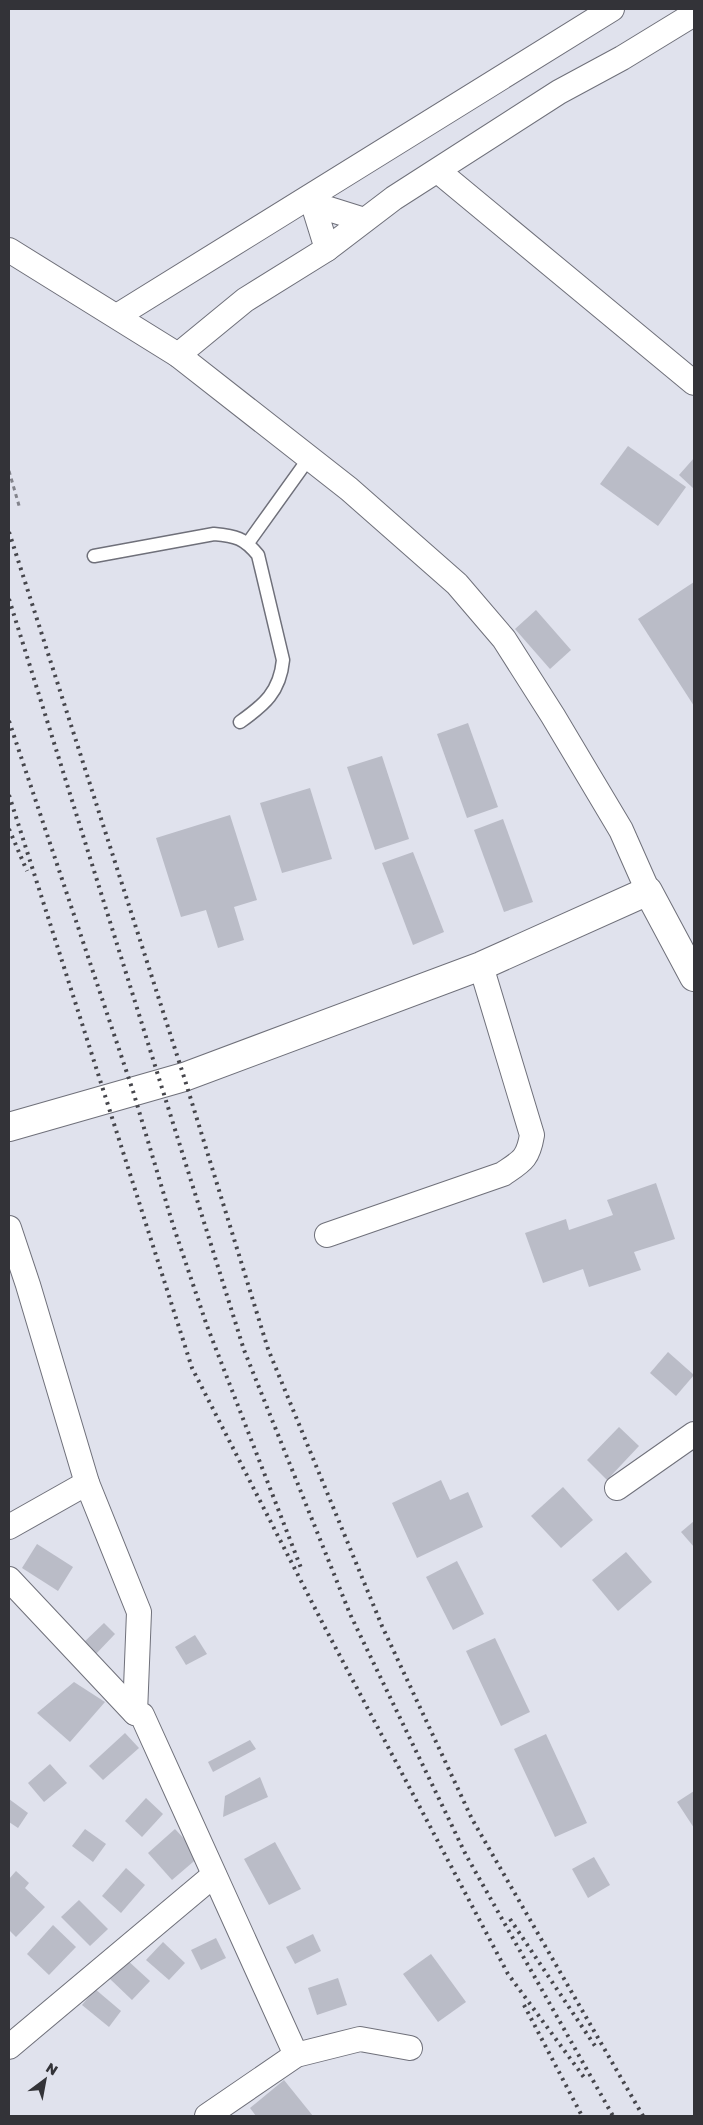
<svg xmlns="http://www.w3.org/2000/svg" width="703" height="2125" font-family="'Golos Text',sans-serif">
<rect width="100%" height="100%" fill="#e0e2ed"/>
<g fill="#babcc7">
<polygon points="628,446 686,487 658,526 600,484"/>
<polygon points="694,458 694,489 679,475"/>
<polygon points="694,582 694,706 638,619"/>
<polygon points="536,610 571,650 550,669 515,629"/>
<polygon points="468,723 498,807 467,818 437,734"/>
<polygon points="382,756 409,839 375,850 347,767"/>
<polygon points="310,788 332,859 282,873 260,803"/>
<polygon points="230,815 257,900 234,907 244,940 218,948 206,910 181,917 156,838"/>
<polygon points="503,819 533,902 504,912 474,830"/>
<polygon points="413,852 444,932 413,945 382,863"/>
<polygon points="656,1183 675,1239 634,1252 641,1270 589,1287 583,1269 543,1283 525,1233 566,1219 569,1230 613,1215 607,1200"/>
<polygon points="668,1352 694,1375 676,1396 650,1373"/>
<polygon points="619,1427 639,1446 607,1480 587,1460"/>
<polygon points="441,1480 450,1500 468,1492 483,1527 417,1558 392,1503"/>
<polygon points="563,1487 593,1520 561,1548 531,1516"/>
<polygon points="694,1521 694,1547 681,1532"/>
<polygon points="37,1544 73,1567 58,1591 22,1568"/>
<polygon points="626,1552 652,1582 618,1611 592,1580"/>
<polygon points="457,1561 484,1614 453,1630 426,1577"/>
<polygon points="104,1623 115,1634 94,1656 82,1644"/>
<polygon points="195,1635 207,1654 186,1665 175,1647"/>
<polygon points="495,1638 530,1712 501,1726 466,1651"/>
<polygon points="74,1682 105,1702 70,1742 37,1713"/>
<polygon points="125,1733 139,1748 103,1780 89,1766"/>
<polygon points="546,1734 587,1823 555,1837 514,1749"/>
<polygon points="250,1740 256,1749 213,1772 208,1762"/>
<polygon points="50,1764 67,1783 44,1802 28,1783"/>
<polygon points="260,1777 268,1797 223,1817 225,1796"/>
<polygon points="694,1791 694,1828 677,1802"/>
<polygon points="146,1798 163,1814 142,1837 125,1821"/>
<polygon points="9,1799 28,1813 18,1828 9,1822"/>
<polygon points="85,1829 106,1844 93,1862 72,1846"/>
<polygon points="175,1829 200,1856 172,1880 148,1853"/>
<polygon points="275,1842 301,1889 269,1905 244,1859"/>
<polygon points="594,1857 610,1885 588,1898 572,1869"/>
<polygon points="126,1868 145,1885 121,1913 102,1896"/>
<polygon points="16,1871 29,1883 25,1888 45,1907 16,1937 9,1930 9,1879"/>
<polygon points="79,1900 108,1929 90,1946 61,1917"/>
<polygon points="53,1925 76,1947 49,1975 27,1954"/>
<polygon points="313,1934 321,1951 295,1964 286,1947"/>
<polygon points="216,1938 226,1958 201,1970 191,1950"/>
<polygon points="163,1942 185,1963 169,1980 146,1960"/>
<polygon points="431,1954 466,2002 438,2022 403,1974"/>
<polygon points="126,1959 150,1981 132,2000 109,1978"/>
<polygon points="338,1978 347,2005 317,2015 308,1988"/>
<polygon points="95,1989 121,2011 109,2027 82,2005"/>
<polygon points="284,2080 313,2116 256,2116 250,2108"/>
</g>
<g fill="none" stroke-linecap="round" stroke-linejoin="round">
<g stroke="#6f707a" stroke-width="15">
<g id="service">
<polyline points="248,543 309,458"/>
<path d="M94,556L214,534C236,536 244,538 258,555L283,660C280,692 264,705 240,722"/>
</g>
</g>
<g stroke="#6f707a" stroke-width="26">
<g id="minor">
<polyline points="438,171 694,383"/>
<polyline points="327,249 313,204 364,220"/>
<polyline points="9,250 178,355 349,489 457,584 504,639 553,716 621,830 648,891"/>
<polyline points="117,316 612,9"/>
<polyline points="178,355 245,300 327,249 394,198 559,92 622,58 694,14"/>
<polyline points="9,1228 28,1285 87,1483 139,1612 135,1713 142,1715 296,2055"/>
<path d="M327,1235L503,1174C522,1161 528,1159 532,1135L481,966"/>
<polyline points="617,1488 694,1434"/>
<polyline points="9,1527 87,1483"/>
<polyline points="9,1579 135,1713"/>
<polyline points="9,2047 214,1875"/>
<polyline points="207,2116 296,2055 360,2039 410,2048"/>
</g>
</g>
<g stroke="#6f707a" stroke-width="30">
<polyline id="tertiary" points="9,1127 184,1077 481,966 648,891 694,977"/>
</g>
<polyline stroke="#82838b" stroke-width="3" stroke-dasharray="4 4" stroke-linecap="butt" points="9,471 20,509"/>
<use href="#service" stroke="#fff" stroke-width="12"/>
<use href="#minor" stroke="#fff" stroke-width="24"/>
<use href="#tertiary" stroke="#fff" stroke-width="28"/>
<g stroke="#46464c" stroke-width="4" stroke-dasharray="2.5 5" stroke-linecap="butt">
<polyline points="9,532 184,1077 268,1349 382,1626 472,1819 643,2116"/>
<polyline points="9,599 244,1350 350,1614 466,1855 613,2116"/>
<polyline points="9,721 133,1091 173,1225 207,1326 301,1568"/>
<polyline points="9,795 192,1368 322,1622 508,1974 586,2080"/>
<polyline points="9,829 27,871"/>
<polyline points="510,1919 595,2046"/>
<polyline points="524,2005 582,2116"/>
</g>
</g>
<rect width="703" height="2125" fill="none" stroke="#333338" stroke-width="20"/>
<g transform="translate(45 2080) rotate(32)" stroke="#e0e2ed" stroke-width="4" paint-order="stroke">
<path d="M0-4L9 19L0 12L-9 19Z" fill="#333338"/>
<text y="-8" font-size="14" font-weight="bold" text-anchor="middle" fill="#333338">N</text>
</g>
</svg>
